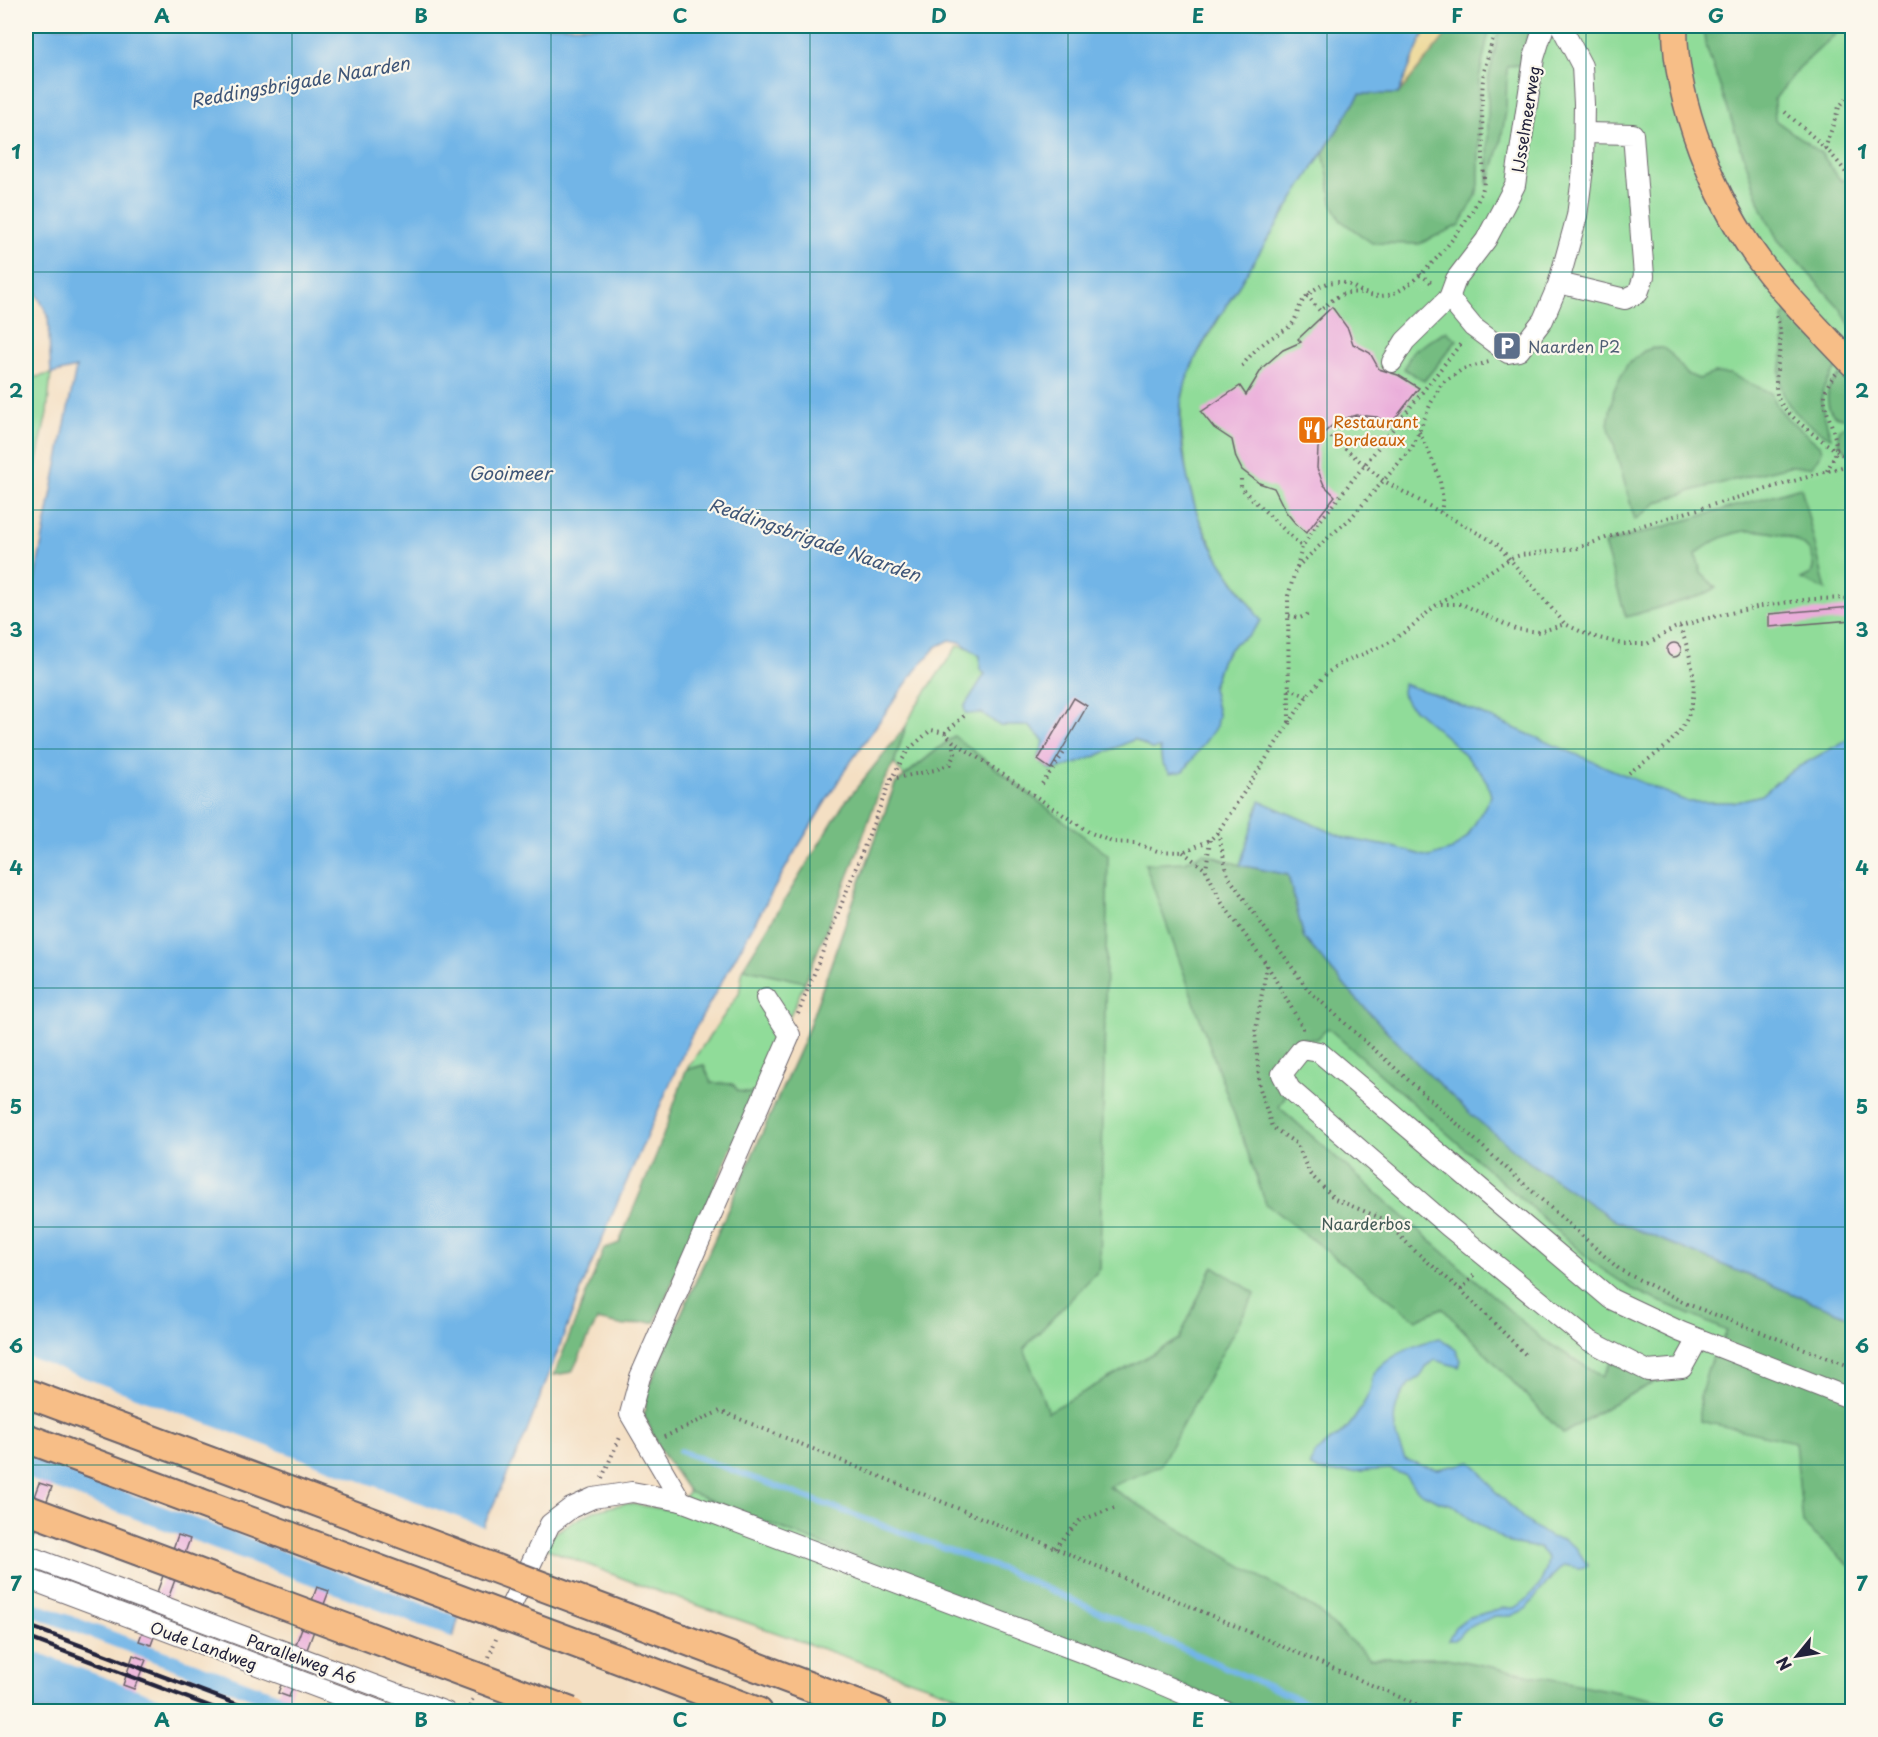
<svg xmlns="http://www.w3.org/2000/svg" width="1878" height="1737" font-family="'Playpen Sans',sans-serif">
<rect width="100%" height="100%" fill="#fbf7ec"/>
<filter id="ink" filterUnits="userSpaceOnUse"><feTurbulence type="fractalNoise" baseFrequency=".0167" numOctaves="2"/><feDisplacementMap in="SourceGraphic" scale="12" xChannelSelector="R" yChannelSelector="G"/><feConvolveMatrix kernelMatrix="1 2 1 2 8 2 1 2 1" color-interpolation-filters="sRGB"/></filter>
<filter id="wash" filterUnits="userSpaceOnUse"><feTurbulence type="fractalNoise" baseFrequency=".008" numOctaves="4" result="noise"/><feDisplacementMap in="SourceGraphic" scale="24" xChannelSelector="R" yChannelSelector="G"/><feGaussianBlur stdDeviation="1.35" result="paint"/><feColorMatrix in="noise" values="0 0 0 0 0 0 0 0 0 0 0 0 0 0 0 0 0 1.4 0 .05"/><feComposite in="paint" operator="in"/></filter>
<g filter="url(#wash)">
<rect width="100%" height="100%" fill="#f4dfc3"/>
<g fill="#90dc99" stroke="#597f6a" stroke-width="1.5">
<polygon points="1448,26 1852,26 1852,1711 1000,1711 640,1585 540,1546 553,1534 572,1522 594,1511 626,1503 671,1510 689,1492 659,1448 644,1415 648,1388 804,1040 895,784 936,774 954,736 904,776 894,763 906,726 916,706 958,645 969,648 980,656 980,670 985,674 964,707 982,713 1000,726 1029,726 1044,741 1060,769 1099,755 1135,739 1151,749 1160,748 1162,763 1218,714 1212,688 1222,659 1235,643 1249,635 1254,609 1220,561 1198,517 1187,477 1181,427 1181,404 1186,381 1197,355 1262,247 1360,94 1398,94"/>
<polygon points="32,335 26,379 51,374 47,413 26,510 26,336"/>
<polygon points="743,968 805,982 755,1094 738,1091 733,1084 711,1083 704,1065 686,1070 739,994"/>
</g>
<g fill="#74bc81" stroke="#4b6f5e" stroke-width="1.5">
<polygon points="1451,26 1490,26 1479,79 1479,185 1476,196 1460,225 1419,244 1372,243 1340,220 1332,203 1329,180 1323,153 1360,94 1398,94 1442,40"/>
<polygon points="1499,26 1535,26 1530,49 1522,65 1507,66 1506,111 1500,145 1488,186 1488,80 1496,46"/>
<polygon points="1703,26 1844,26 1799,68 1774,100 1775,120 1821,153 1841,181 1852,177 1852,329 1840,308 1778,240 1762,209 1705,43"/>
<path d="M1789,312L1842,362C1813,396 1820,398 1831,438C1821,434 1813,426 1804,420C1761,386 1791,361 1783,317Z"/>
<polygon points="1446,331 1457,340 1424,381 1404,369 1412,352"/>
<polygon points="1653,348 1663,348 1671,354 1687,374 1699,379 1714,373 1730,374 1771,393 1778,407 1788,419 1820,446 1822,451 1819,458 1811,467 1789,466 1698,489 1658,502 1635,520 1608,424 1614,390 1627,365 1644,351"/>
<path d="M1848,367L1852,372V418C1847,418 1838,419 1834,415C1826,408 1826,392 1831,384C1836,378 1843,372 1848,367Z"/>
<path d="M1852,424V456C1842,448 1834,442 1840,429Z"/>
<path d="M1801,487L1826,590L1801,579L1811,574C1825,540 1771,529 1746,531C1728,533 1709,543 1696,554L1701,573L1716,588L1703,595L1626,617L1604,544Z"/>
<polygon points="906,726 894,763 881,786 852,867 805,982 743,968 843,805"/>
<polygon points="954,736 1108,855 1100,1269 1024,1348 1048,1412 1179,1339 1213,1266 1255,1293 1160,1466 1109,1487 1316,1610 1370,1658 1447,1658 1712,1711 1247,1711 689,1492 659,1448 644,1415 648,1388 804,1040 895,784"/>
<polygon points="1203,853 1240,865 1288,875 1304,938 1351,993 1419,1065 1529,1162 1616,1220 1852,1318 1852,1568 1803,1524 1795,1442 1700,1421 1700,1397 1709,1365 1727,1331 1632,1289 1596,1265 1328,1028 1317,1039 1301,1038 1288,1048 1275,1063 1273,1076 1285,1097 1279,1107 1542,1339 1602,1377 1611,1362 1657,1381 1612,1404 1563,1434 1442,1308 1416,1320 1266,1204 1145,864 1185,862"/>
<polygon points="704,1065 711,1083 733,1084 738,1091 755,1094 655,1322 645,1322 625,1326 597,1320 572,1372 554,1375 604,1249 619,1243 657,1153 686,1070"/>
</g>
<polygon fill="#eeda9e" stroke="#887e6c" stroke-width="1.5" points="1427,26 1451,26 1442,40 1398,94"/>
<g fill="#72b5e7" stroke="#4a6c91" stroke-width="1.5">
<path d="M26,26H1427L1398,94H1360C1319,159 1277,224 1236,290C1215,325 1186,362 1181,404C1177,434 1188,487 1198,516C1211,554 1239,587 1261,621L1249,635L1235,643L1222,659L1212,688L1218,714L1216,727L1184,771L1170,773L1162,763L1160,748L1151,749L1135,739C1121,745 1062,773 1050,769C1046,767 1042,763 1038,760L1044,741L1029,726H1000L982,713L966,714L964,707L985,674L980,670V656L960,642L950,640L936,647L915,671L845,770L793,855L690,1038L618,1201L585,1280L526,1434L484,1525L433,1711H26V624L76,368L51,374L48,315L30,282L26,281Z"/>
<polygon points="1403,684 1434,694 1688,802 1733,802 1762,795 1787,773 1852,737 1852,1318 1616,1221 1529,1162 1474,1117 1419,1065 1351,993 1304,938 1288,875 1240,865 1260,801 1345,838 1397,848 1429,857 1452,850 1467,837 1491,796 1487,782 1479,770 1450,740 1407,703 1402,693"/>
<path d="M1439,1338L1456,1350L1461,1360L1459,1367L1435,1360C1422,1367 1428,1368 1420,1377C1417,1380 1412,1381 1409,1385C1388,1409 1392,1433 1405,1459L1423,1466L1438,1469L1471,1462L1480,1470L1494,1490L1526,1521L1550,1537L1564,1540L1577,1549L1588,1566L1579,1568L1564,1565L1552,1577L1526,1609L1511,1616H1495L1465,1629L1455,1640H1448L1455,1627L1467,1618L1502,1608H1514L1526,1600L1539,1586L1546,1570L1548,1558L1539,1548L1510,1543L1470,1519L1453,1505L1438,1501L1420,1492L1404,1475L1390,1469L1335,1473L1319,1471L1309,1466C1320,1440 1331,1446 1347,1428C1355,1419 1368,1398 1371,1387C1372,1384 1371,1381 1372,1378C1381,1358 1419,1343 1439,1338Z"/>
</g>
<g fill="#f4dfc3">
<polygon points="26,1356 487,1528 462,1618 26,1455"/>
<polygon points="26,1478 456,1639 436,1712 327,1711 26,1599"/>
<polygon points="26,1614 284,1711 195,1711 26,1648"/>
</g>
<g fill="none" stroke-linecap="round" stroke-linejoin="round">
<polyline stroke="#72b5e7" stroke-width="6" points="680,1451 1004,1570 1327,1712"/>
</g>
<g id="blocks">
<g fill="#eaadda">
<polygon points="1332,307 1348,329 1353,344 1370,353 1379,369 1398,375 1419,388 1390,425 1377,417 1356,415 1337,421 1325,432 1318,448 1317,468 1324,485 1335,496 1306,533 1295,523 1286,512 1274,488 1259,483 1242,470 1236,458 1232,440 1214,428 1201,412 1240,386 1246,395 1263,367 1283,350 1301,342 1298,339"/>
<polygon points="1852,607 1852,620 1769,627 1769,614"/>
<circle cx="1674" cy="650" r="7"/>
<polygon points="1074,698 1087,706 1051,769 1038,760"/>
<polygon points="39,1483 52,1487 26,1556 26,1518"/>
<polygon points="178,1535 190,1539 151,1645 139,1641"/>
<polygon points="317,1587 329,1591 289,1697 278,1693"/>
<polygon points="133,1655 146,1660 134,1689 123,1685"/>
</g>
</g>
</g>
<g filter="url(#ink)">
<use href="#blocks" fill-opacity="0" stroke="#6c646b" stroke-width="1.5"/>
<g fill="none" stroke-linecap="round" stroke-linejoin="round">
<g stroke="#6c646b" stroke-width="22">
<g id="minor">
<polyline points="1559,283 1625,299 1638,293 1644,276 1633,134 1585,133"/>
<polyline points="1449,298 1473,327 1508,353 1519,351 1543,320 1558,285 1577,216 1583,169 1584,104 1582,66 1561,26"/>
<polyline points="1392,362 1405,341 1449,298 1456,279 1486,240 1515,185 1534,58 1544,26"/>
<polyline points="1698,1339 1682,1368 1648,1371 1588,1340 1448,1226 1290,1089 1282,1074 1302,1049 1319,1052 1611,1299 1681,1332 1852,1399"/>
<polyline points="681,1501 630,1414 640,1377 790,1035 766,998"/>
<polyline points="26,1555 446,1712"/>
<polyline points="26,1578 383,1712"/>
<polyline points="503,1622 550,1524 571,1508 593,1498 632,1492 681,1501 1128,1670 1226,1712"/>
</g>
</g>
<g stroke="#6c646b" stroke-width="27">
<path id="major" d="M1675,26C1675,103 1715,201 1761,263C1788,299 1821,331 1852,364"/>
</g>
<g stroke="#6c646b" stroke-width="32">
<g id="highway">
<polyline points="26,1393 214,1463"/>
<polyline points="26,1438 198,1502"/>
<polyline points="26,1509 174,1564"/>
<polyline points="627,1618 877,1712"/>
<polyline points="613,1657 758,1712"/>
</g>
</g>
<g stroke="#6c646b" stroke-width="4" stroke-dasharray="1.5 4.5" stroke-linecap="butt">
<path d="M1785,112C1808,133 1838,155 1852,183"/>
<polyline points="1825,149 1839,107 1852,92"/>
<polyline points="1420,274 1434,285"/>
<path d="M1307,295L1320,311C1336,296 1341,291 1363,293"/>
<path d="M1776,316C1784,334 1779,351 1777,371C1776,380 1775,389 1778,398C1786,418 1834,449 1852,461"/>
<path d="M1242,366C1250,355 1259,346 1271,338C1277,334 1285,331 1290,326C1296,321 1297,312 1300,306C1306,293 1322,282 1336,282C1357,282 1361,300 1388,295C1418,289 1474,218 1483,188C1485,180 1483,170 1483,161C1483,134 1481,106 1483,79C1485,61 1493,44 1495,26"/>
<path d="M1419,432C1431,456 1447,485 1441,512"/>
<polyline points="1331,437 1384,481 1496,543 1565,624 1588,635 1622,644 1647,644 1675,628 1704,619 1761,606 1812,599 1852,598"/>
<path d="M1827,471C1830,464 1836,456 1836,449C1836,419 1811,400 1836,374"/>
<polyline points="1241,479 1241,488 1302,547"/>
<polyline points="1297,567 1302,547 1316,526 1462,342"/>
<polyline points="1441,604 1462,604 1515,629 1539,632 1565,624"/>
<polyline points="1289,616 1300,618 1311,613"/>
<polyline points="1289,689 1307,696"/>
<polyline points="1289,722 1288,596 1296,568 1330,536 1350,519 1412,448 1431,403 1442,383 1463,369 1489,362"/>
<polyline points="945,733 966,714"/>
<path d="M1629,773C1642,763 1662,752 1673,739C1704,706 1695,665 1680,627"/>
<polyline points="891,779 935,770 950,764 955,753 953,742"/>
<polyline points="1042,784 1066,750"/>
<polyline points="1218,832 1228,876 1308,990 1620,1270 1687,1304 1852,1367"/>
<polyline points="1210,840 1206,870 1222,903 1267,965 1303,1028 1303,1031"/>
<polyline points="1183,852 1206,870"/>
<polyline points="1267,965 1255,1033 1260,1089 1272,1127 1297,1144 1310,1174 1335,1199 1383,1219 1416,1252 1461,1290 1526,1355"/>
<polyline points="798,1014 891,779 908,750 931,730 945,733 953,741 1089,832 1112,842 1135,843 1157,851 1183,852 1210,840 1218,832 1307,696 1327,673 1342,663 1387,644 1410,628 1435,606 1511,558 1521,555 1578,548 1640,526 1852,464"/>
<polyline points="1461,1290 1476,1273"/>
<polyline points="664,1437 720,1411 1055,1548 1434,1712"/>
<polyline points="602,1478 621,1435"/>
<polyline points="1055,1548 1079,1521 1116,1507"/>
<polyline points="489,1657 496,1639"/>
<polyline points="468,1712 473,1698"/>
</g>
<use href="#minor" stroke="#fff" stroke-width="20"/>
<use href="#major" stroke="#f7be87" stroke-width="24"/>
<use href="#highway" stroke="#f7be87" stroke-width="28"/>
<g stroke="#22223b" stroke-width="4.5">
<polyline points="26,1625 258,1712"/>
<polyline points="26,1637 225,1712"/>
</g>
<g stroke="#6c646b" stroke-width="32" stroke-linecap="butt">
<g id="highway-bridge">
<polyline points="214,1463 627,1618"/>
<polyline points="198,1502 613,1657"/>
<polyline points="174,1564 571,1712"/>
</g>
</g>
<use href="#highway-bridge" stroke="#f7be87" stroke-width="28"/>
</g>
</g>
<path fill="none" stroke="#0f766e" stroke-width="1.5" stroke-opacity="0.55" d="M292,26V1712M551,26V1712M810,26V1712M1068,26V1712M1327,26V1712M1586,26V1712M26,272H1852M26,510H1852M26,749H1852M26,988H1852M26,1227H1852M26,1465H1852"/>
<defs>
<g id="parking-square" transform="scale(1.5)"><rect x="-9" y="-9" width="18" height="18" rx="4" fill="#5c6f8a" stroke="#fbf7ec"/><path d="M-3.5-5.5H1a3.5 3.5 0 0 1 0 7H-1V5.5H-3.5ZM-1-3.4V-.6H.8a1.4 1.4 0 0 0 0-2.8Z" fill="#fff"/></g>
<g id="restaurant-square" transform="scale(1.5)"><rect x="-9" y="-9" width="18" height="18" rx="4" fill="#e8710a" stroke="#fbf7ec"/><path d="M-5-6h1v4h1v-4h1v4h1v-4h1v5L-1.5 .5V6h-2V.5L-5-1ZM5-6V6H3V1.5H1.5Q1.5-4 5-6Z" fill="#fff"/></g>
</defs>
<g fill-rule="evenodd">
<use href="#parking-square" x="1507" y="346"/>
<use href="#restaurant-square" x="1312" y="430"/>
</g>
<g text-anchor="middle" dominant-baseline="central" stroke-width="4.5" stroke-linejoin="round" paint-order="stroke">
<g font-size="16" fill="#22223b" stroke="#fbf7ec">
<text transform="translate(1525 119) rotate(-81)">IJsselmeerweg</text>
<text transform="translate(204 1645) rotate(20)">Oude Landweg</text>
<text transform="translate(302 1658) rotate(20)">Parallelweg A6</text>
</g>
<g font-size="16" fill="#4e5e75" stroke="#fbf7ec" text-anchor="start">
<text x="1528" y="346">Naarden P2</text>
</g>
<g font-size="16" fill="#c56008" stroke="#fbf7ec" text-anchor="start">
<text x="1333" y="421">Restaurant<tspan x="1333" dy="18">Bordeaux</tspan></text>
</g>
<g font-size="16" fill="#435a57" stroke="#fbf7ec">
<text x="1366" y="1223">Naarderbos</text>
</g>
<g font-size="18" font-style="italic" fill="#3e5577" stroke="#fbf7ec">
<text transform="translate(300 81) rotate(-10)">Reddingsbrigade Naarden</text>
<text x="510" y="472">Gooimeer</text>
<text transform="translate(815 539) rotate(19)">Reddingsbrigade Naarden</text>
</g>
</g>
<rect width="1878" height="1737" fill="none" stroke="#fbf7ec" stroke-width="66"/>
<g transform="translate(1797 1656) rotate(240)" stroke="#fbf7ec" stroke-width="4.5" paint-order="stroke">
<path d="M0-4.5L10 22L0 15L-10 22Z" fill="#22223b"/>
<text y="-9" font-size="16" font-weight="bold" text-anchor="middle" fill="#22223b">N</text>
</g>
<rect x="33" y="33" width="1812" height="1671" fill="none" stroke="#0f766e" stroke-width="2"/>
<g font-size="20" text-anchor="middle" font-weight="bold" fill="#0f766e">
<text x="162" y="23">A</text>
<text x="421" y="23">B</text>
<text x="680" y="23">C</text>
<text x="939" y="23">D</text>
<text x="1198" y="23">E</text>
<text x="1457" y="23">F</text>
<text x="1716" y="23">G</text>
<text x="16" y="159">1</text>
<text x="1862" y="159">1</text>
<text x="16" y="398">2</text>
<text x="1862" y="398">2</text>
<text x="16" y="637">3</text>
<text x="1862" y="637">3</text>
<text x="16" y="875">4</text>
<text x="1862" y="875">4</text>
<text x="16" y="1114">5</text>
<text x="1862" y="1114">5</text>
<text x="16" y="1353">6</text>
<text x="1862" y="1353">6</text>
<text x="16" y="1591">7</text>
<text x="1862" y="1591">7</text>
<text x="162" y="1727">A</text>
<text x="421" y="1727">B</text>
<text x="680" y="1727">C</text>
<text x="939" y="1727">D</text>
<text x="1198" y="1727">E</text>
<text x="1457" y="1727">F</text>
<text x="1716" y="1727">G</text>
</g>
</svg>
